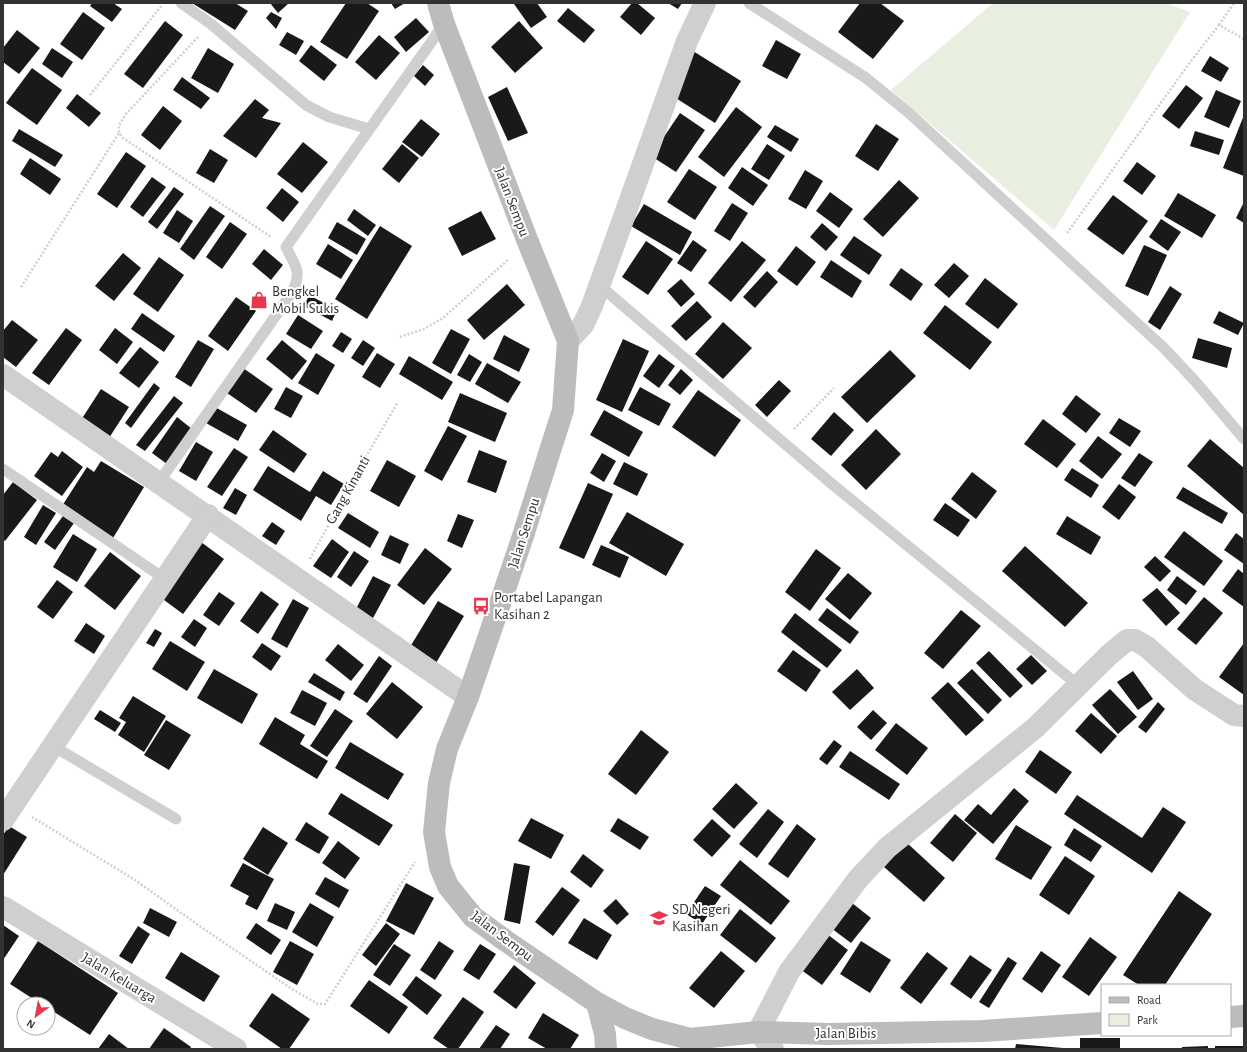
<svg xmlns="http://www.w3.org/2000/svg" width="1247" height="1052" font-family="'Alegreya Sans',sans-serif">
<rect width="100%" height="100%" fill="#fff"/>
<polygon fill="#e8eee0" points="993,3 1166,3 1190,12 1054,230 891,90"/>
<g fill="#191919">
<polygon points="92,3 113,3 122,9 112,22 90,6"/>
<polygon points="192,3 235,3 248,11 235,30"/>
<polygon points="270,3 289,3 278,13"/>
<polygon points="346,3 367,3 379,11 347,59 320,42"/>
<polygon points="391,3 405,3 395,9"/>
<polygon points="516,3 537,3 547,17 531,28 514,4"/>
<polygon points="632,3 637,3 655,18 641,35 620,17"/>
<polygon points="668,3 682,3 678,9"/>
<polygon points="860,3 880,3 904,21 873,59 838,32"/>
<polygon points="568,8 595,30 584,43 557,21"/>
<polygon points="83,12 105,28 82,60 60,44"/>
<polygon points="271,12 282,18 276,29 266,18"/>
<polygon points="416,18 429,32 406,52 394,37"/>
<polygon points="165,21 183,35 143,88 124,74"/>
<polygon points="519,21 543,48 515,73 491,47"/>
<polygon points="17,30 40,48 19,74 3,62 3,48"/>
<polygon points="287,32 304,41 296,55 279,45"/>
<polygon points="379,35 400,53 376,80 355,62"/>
<polygon points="776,40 801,54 787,79 762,66"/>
<polygon points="311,45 337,65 324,81 299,61"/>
<polygon points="52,48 73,62 62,78 42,64"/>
<polygon points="208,48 234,64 218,93 191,78"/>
<polygon points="693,51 741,81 715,123 671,95"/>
<polygon points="1210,56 1229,68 1221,82 1201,71"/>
<polygon points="423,65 434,75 425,86 414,76"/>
<polygon points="32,68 62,90 37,125 6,103"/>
<polygon points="182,77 210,98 201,109 173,90"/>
<polygon points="1186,85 1203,98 1179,129 1162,116"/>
<polygon points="507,87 528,133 508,141 488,97"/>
<polygon points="1216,90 1241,101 1229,128 1204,117"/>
<polygon points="77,94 101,113 89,127 66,108"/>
<polygon points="255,99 269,110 262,118 281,123 256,158 223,136"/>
<polygon points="163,106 182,121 160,150 141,135"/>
<polygon points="736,107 762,127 724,177 698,157"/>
<polygon points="680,113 705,130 676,172 651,156"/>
<polygon points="1244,115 1244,176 1223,168"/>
<polygon points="421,119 440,134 422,157 402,142"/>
<polygon points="876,124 899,139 878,171 855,156"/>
<polygon points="775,125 799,139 791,152 767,137"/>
<polygon points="19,129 63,155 55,167 12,141"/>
<polygon points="1195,131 1224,140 1219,155 1190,146"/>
<polygon points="303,142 328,162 302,193 277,174"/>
<polygon points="402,144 419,158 399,183 382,169"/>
<polygon points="767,144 785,156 769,180 751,169"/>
<polygon points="210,149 228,160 214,183 196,173"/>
<polygon points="126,152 146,166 117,208 97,194"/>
<polygon points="30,158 61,179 50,195 20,174"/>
<polygon points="1137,162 1156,176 1142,195 1123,181"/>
<polygon points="742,167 768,185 753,206 728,188"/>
<polygon points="689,169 717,187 695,220 667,202"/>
<polygon points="805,170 823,181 806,209 788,199"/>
<polygon points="152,177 166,187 143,217 130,207"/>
<polygon points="899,180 919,198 883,237 863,219"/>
<polygon points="174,187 184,194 157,229 148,222"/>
<polygon points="282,188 299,202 283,222 266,208"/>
<polygon points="830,192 853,209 839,228 816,211"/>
<polygon points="1178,193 1216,215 1202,238 1164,216"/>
<polygon points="1113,195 1148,221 1123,255 1087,229"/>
<polygon points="1244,202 1244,223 1236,218"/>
<polygon points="732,203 748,213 730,241 714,231"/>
<polygon points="644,204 692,232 680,255 631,226"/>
<polygon points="210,206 225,216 194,260 180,249"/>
<polygon points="354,209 376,225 368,236 347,220"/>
<polygon points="177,210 193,221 179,243 163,233"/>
<polygon points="481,211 496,239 462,256 448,228"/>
<polygon points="1161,219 1181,232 1168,251 1149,237"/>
<polygon points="230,222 247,234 222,269 206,257"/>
<polygon points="337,222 366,239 357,255 328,238"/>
<polygon points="822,223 838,237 826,251 810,237"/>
<polygon points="380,226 412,246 367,319 335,299"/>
<polygon points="854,236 882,255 869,275 840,255"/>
<polygon points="693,240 707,250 691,272 677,263"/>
<polygon points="646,241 673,259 648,295 622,277"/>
<polygon points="742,241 766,260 731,302 708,283"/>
<polygon points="328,244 353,260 341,279 316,264"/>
<polygon points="1144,245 1167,255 1148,296 1125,286"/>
<polygon points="796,246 816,262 797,286 777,271"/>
<polygon points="264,249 283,265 271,280 252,264"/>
<polygon points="123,253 141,268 114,301 95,286"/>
<polygon points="159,257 184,275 158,312 133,294"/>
<polygon points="831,260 862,281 852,298 820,277"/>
<polygon points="954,263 969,276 949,298 934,285"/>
<polygon points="901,268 923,284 911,301 889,285"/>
<polygon points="767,271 778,282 755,308 743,297"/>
<polygon points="985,278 1018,304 998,329 965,304"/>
<polygon points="681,279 695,294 681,307 667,291"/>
<polygon points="507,284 525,305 484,340 467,320"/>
<polygon points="1170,286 1182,294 1160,330 1148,322"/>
<polygon points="309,295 337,310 332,321 304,306"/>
<polygon points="236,297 256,311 228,351 208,336"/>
<polygon points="697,301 712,317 686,341 671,326"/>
<polygon points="945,305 992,342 970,370 923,333"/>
<polygon points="1219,311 1244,323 1238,335 1213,323"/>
<polygon points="142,313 175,336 164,352 131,329"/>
<polygon points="298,315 323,331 311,349 286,334"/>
<polygon points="12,320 38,340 16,367 3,357 3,331"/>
<polygon points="723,322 752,348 723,379 695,354"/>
<polygon points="66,328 82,340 49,385 32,373"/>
<polygon points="115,328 133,342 117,364 99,350"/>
<polygon points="451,329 470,339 451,374 432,363"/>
<polygon points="341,332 352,339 343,353 332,346"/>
<polygon points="504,335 530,349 519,372 493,359"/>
<polygon points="1198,338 1232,348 1227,368 1192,358"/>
<polygon points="623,339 649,351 622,412 596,400"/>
<polygon points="198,340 214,349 191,387 175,377"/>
<polygon points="282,340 307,361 292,380 266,359"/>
<polygon points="363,340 375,348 363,366 351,358"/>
<polygon points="140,347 159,362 139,388 119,373"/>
<polygon points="890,350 916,376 867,423 841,397"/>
<polygon points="316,353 335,365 318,395 298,383"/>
<polygon points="377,353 395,364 380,388 362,377"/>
<polygon points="469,354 482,362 470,382 457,375"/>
<polygon points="659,354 675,366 659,388 643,376"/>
<polygon points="409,356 453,382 442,400 399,374"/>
<polygon points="487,363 521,382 508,403 475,384"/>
<polygon points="243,368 273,389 256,413 227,393"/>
<polygon points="681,369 693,380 680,395 668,385"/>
<polygon points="779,380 791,391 767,417 755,405"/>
<polygon points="154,383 160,388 131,428 125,423"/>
<polygon points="286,387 303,396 291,418 274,409"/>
<polygon points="640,387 671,404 659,426 628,410"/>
<polygon points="101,389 129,407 109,438 81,420"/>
<polygon points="698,390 741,420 715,457 672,427"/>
<polygon points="460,393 507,413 495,442 448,422"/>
<polygon points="1076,395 1101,414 1086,433 1062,414"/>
<polygon points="174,396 183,403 145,451 136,445"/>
<polygon points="215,407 247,425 238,441 206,423"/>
<polygon points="604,410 643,432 629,457 590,435"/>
<polygon points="834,412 854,430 831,456 811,439"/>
<polygon points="177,417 192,429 167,464 152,453"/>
<polygon points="1119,418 1141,431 1130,447 1109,433"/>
<polygon points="1043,419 1076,444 1057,468 1024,444"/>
<polygon points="448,426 467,436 442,481 424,471"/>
<polygon points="876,429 901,454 866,490 841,465"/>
<polygon points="273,430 307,454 294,473 259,450"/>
<polygon points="1098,436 1122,454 1102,479 1079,461"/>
<polygon points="1210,439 1244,468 1244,515 1187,466"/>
<polygon points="196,442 213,452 196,481 179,471"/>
<polygon points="234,448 248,457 222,496 207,487"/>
<polygon points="479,450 507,461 496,493 467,482"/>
<polygon points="62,451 83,467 62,496 34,476 51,452 58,457"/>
<polygon points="602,453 616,461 604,482 590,473"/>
<polygon points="1139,453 1153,462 1135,487 1121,478"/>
<polygon points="387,460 416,476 399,507 370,491"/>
<polygon points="101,461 144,487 113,538 62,506 87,467 94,472"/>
<polygon points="624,462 648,474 637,496 613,484"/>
<polygon points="268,466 310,492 323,471 344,484 331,505 316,496 301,521 253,490"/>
<polygon points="1072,468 1099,485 1091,498 1064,480"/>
<polygon points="972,472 997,491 976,519 951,499"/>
<polygon points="13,482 37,500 5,541 3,539 3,495"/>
<polygon points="588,483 613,494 584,559 559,548"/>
<polygon points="1119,484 1136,497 1119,520 1102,507"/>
<polygon points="1183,487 1228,513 1222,524 1176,498"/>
<polygon points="235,488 247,495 236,515 223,508"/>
<polygon points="945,503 970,520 958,537 933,520"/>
<polygon points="43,505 56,513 36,545 24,537"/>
<polygon points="627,512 684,544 666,576 609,543"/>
<polygon points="348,513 379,532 370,548 338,528"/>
<polygon points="458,514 474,520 462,548 447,541"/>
<polygon points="63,516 74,523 55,550 44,542"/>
<polygon points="1067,516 1101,537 1091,555 1056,534"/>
<polygon points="272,522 285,531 276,545 262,536"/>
<polygon points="1184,531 1223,561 1204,586 1164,557"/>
<polygon points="1236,533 1244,539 1244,564 1224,550"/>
<polygon points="73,534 97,549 77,582 53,567"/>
<polygon points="390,535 409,544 400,564 381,555"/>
<polygon points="332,539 349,552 331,578 313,566"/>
<polygon points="201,542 224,559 183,614 160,597"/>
<polygon points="601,545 629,557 620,578 592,565"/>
<polygon points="1025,546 1088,603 1065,627 1002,571"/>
<polygon points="425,548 452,569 424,605 397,585"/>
<polygon points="816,549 841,568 810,611 785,592"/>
<polygon points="354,551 369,561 351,587 337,577"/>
<polygon points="110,552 141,576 115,610 84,586"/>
<polygon points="1155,556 1171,571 1160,582 1144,567"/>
<polygon points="1238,569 1244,574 1244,607 1222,591"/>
<polygon points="848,573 872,593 850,620 825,599"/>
<polygon points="373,576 391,585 373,618 356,609"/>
<polygon points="1177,576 1197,591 1186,605 1167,590"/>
<polygon points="57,580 73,592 53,619 37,607"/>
<polygon points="1157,588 1180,613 1166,626 1142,600"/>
<polygon points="261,591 279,604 258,634 240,621"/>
<polygon points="219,592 235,603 219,626 203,615"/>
<polygon points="1204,597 1223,613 1196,645 1177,629"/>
<polygon points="293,599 309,608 287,648 271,639"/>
<polygon points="438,601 464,616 436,663 410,647"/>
<polygon points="827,608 859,632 850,644 818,620"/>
<polygon points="961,610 981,626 943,669 924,653"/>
<polygon points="795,613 842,650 827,668 781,632"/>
<polygon points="194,619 207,628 195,647 181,637"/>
<polygon points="86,623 105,636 94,654 74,641"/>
<polygon points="155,629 162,633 154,647 146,643"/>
<polygon points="170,641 205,662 187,691 152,669"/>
<polygon points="262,643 281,656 271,671 252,657"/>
<polygon points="1244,643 1244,695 1219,677"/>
<polygon points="338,644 364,665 351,681 325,660"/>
<polygon points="793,650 821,670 806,692 777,671"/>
<polygon points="989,651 1023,686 1010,698 976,663"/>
<polygon points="1031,655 1047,671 1032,685 1016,669"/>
<polygon points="379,656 392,666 367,703 353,694"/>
<polygon points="214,669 258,694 242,724 197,698"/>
<polygon points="857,669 874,688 850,710 832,692"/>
<polygon points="972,669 1002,700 988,714 957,683"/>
<polygon points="1133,671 1153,699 1138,710 1117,682"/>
<polygon points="314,673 345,692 340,701 308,682"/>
<polygon points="392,682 423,707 397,739 366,714"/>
<polygon points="948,682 984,720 966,736 931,698"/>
<polygon points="1110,689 1137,717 1118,734 1092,705"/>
<polygon points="302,690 327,703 315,726 290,713"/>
<polygon points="133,696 166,716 144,752 118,735 126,722 119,718"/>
<polygon points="1158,702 1165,709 1146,733 1138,727"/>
<polygon points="335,709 353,721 327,757 310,746"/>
<polygon points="100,710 121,723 115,732 94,719"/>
<polygon points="873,710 887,723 871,740 857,727"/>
<polygon points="1091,713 1117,736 1101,754 1075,731"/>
<polygon points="275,717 305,735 300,744 328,761 317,779 259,744"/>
<polygon points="166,720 191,735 169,770 144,755"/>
<polygon points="896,723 928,748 907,775 875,750"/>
<polygon points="641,730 669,752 636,795 608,774"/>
<polygon points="834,740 842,746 827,765 819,759"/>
<polygon points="350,742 404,774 388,800 335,768"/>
<polygon points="1040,750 1072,772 1056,794 1025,772"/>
<polygon points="850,751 900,784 889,800 839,767"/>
<polygon points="736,783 758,803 734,829 712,809"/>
<polygon points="1014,788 1029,801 993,844 964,820 978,804 991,815"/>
<polygon points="341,793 393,825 379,846 328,814"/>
<polygon points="1077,795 1142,838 1163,807 1186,822 1152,873 1064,814"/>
<polygon points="768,809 784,822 757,858 739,844"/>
<polygon points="955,814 977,833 953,862 930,843"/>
<polygon points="531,818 564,835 551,859 518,841"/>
<polygon points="618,818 649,837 640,850 610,831"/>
<polygon points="712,819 731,836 712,857 693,840"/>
<polygon points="306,822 329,837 319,854 295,840"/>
<polygon points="797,824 816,839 788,878 768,864"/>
<polygon points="1016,825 1052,847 1031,880 995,859"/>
<polygon points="9,826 27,837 3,875 3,835"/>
<polygon points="263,827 288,843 268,875 243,859"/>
<polygon points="1074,828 1102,846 1091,862 1064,845"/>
<polygon points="338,841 360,858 345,879 322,863"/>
<polygon points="906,842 945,878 924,902 884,867"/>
<polygon points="583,854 604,870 591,888 570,872"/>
<polygon points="1065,856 1095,876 1069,915 1039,895"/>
<polygon points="740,860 790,901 771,925 720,885"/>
<polygon points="243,863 274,879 257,910 245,904 249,896 230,886"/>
<polygon points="514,863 530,866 520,924 504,920"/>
<polygon points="325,877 349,890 339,908 315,894"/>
<polygon points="406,883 434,898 414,935 386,921"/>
<polygon points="705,886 721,896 702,924 686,914"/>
<polygon points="562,887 580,900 553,936 535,922"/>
<polygon points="1179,891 1212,914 1165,985 1139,985 1123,975"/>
<polygon points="616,899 629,914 617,925 603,911"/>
<polygon points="275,903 295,912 287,930 267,921"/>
<polygon points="310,903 334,917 317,947 292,932"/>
<polygon points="852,903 871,918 851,943 831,928"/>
<polygon points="150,908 177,922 169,937 143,923"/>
<polygon points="740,909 776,938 756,963 720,935"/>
<polygon points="584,918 612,935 597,960 568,943"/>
<polygon points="256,923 281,940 271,955 246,938"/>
<polygon points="386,923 400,934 376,966 362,955"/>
<polygon points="3,925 19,936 3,960"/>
<polygon points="138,926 150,934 132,964 119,956"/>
<polygon points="827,934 848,950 822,985 800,969"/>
<polygon points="1090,937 1117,957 1089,996 1062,977"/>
<polygon points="38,941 118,993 90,1035 48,1008 48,1004 41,1004 10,984"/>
<polygon points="290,941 314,954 297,985 273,972"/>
<polygon points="439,941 454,951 435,980 420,970"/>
<polygon points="861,941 891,960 870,993 840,974"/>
<polygon points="394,944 411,955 390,986 373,975"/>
<polygon points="480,944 496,954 479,980 463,970"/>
<polygon points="721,951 745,971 714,1008 689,988"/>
<polygon points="1041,951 1061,965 1042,993 1022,979"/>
<polygon points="181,952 220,976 204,1002 165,978"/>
<polygon points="927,952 948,968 921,1004 900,988"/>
<polygon points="970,955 992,970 971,999 950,984"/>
<polygon points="1008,957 1017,963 989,1008 979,1002"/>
<polygon points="514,965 536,983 516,1009 493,992"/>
<polygon points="416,976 442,995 427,1015 402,995"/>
<polygon points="369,980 408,1007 389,1034 350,1006"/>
<polygon points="272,993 310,1019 289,1049 282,1049 249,1026"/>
<polygon points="463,997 484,1012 458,1049 449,1049 433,1038"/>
<polygon points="543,1013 579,1035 570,1049 547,1049 528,1038"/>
<polygon points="496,1025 510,1034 500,1049 479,1049"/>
<polygon points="164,1028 191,1047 190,1049 149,1049"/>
<polygon points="109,1034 129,1049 98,1049"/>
<rect x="1080" y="1038" width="40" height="11"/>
<polygon points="1016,1044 1063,1048 1062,1049 1015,1049"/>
<polygon points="1208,1046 1208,1049 1182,1049 1182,1047"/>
<rect x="1215" y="1046" width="29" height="3"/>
</g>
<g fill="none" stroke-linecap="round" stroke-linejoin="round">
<g stroke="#cfcfcf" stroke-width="2.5" stroke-dasharray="2 2" stroke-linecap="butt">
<polyline points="1219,25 1234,3"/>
<polyline points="198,37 126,114 119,125 119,133 123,138 271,237"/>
<polyline points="90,95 162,5"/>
<polyline points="1067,233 1191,61 1219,25 1244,39"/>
<polyline points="21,287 119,133"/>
<polyline points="400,337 424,329 443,318 509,259"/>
<polyline points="794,429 834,388"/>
<polyline points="310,559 361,465 398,402"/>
<polyline points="32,817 135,880 201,927 292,989 318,1004 325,1004 415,862"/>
</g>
<g stroke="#cfcfcf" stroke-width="11">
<polyline points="181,3 211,24 306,105 329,117 369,129"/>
<polyline points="749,3 866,78 909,113 1164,348 1195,381 1244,439"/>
<polyline points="599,285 832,484 1078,685"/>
<polyline points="3,469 165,579"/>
<path d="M159,482L293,291C302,270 295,266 286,247L444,24"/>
<polyline points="53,746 176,819"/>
</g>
<g stroke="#cfcfcf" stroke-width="22">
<polyline points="568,341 583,325 592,306 687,41 705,3"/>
<polyline points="3,375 468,697"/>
<polyline points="3,820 208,515"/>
<polyline points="3,907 236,1049"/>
<polyline points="773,1049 758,1032 789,972 858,879 887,848 1035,728 1109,655 1127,640 1135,640 1147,647 1194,689 1234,715 1244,716"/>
</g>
<g stroke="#bcbcbc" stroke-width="22">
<polyline points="438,3 444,24 528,242 568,341 563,410 521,542 468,697 447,749 439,783 434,832 440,867 448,886 473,917 506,941 597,1003 625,1018 652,1029 690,1039 758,1032 829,1034 983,1031 1102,1023"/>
<polyline points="597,1003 605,1034 606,1049"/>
<polyline points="1230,1017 1244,1016"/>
</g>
</g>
<defs>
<g id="shop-bare" transform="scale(1.38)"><path d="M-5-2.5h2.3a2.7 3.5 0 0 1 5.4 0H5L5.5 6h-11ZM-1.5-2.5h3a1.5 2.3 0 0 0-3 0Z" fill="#e5374d" stroke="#fff" stroke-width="2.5" paint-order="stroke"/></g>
<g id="bus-bare" transform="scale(1.38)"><path d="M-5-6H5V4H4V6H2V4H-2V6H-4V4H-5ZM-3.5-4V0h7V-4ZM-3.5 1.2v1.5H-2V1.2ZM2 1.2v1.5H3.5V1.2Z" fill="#e5374d" stroke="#fff" stroke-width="2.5" paint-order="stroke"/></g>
<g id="school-bare" transform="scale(1.38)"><path d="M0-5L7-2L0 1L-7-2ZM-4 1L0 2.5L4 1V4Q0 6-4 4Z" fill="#e5374d" stroke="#fff" stroke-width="2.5" paint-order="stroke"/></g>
</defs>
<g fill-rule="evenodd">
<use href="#shop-bare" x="259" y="300"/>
<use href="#bus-bare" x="481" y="606"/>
<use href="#school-bare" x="659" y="918"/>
</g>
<g text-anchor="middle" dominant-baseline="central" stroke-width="4" stroke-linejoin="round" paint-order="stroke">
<g font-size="15" fill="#323232" stroke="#fff">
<text transform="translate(512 202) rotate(69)">Jalan Sempu</text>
<text transform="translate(348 490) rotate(-61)">Gang Kinanti</text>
<text transform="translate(524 533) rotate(-72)">Jalan Sempu</text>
<text transform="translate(502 936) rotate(37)">Jalan Sempu</text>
<text transform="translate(119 978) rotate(31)">Jalan Keluarga</text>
<text x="846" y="1033">Jalan Bibis</text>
</g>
<g font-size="15" fill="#323232" stroke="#fff" text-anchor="start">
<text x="272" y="291">Bengkel<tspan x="272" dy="17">Mobil Sukis</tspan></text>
<text x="494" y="597">Portabel Lapangan<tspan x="494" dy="17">Kasihan 2</tspan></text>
<text x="672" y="909">SD Negeri<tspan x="672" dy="17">Kasihan</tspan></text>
</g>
</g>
<rect width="1247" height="1052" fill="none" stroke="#323232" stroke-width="8"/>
<rect x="1101" y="984" width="130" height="52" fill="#ffffff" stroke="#adadad"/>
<rect x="1109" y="997" width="20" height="6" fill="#bcbcbc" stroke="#adadad"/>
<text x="1137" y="1004" font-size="12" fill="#323232">Road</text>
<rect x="1109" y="1014" width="20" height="12" fill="#e8eee0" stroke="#adadad"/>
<text x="1137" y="1024" font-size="12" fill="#323232">Park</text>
<g transform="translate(36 1016) rotate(212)"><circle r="19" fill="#ffffff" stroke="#adadad"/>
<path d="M0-3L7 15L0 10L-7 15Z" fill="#e5374d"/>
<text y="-6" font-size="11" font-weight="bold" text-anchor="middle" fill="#323232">N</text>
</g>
</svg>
